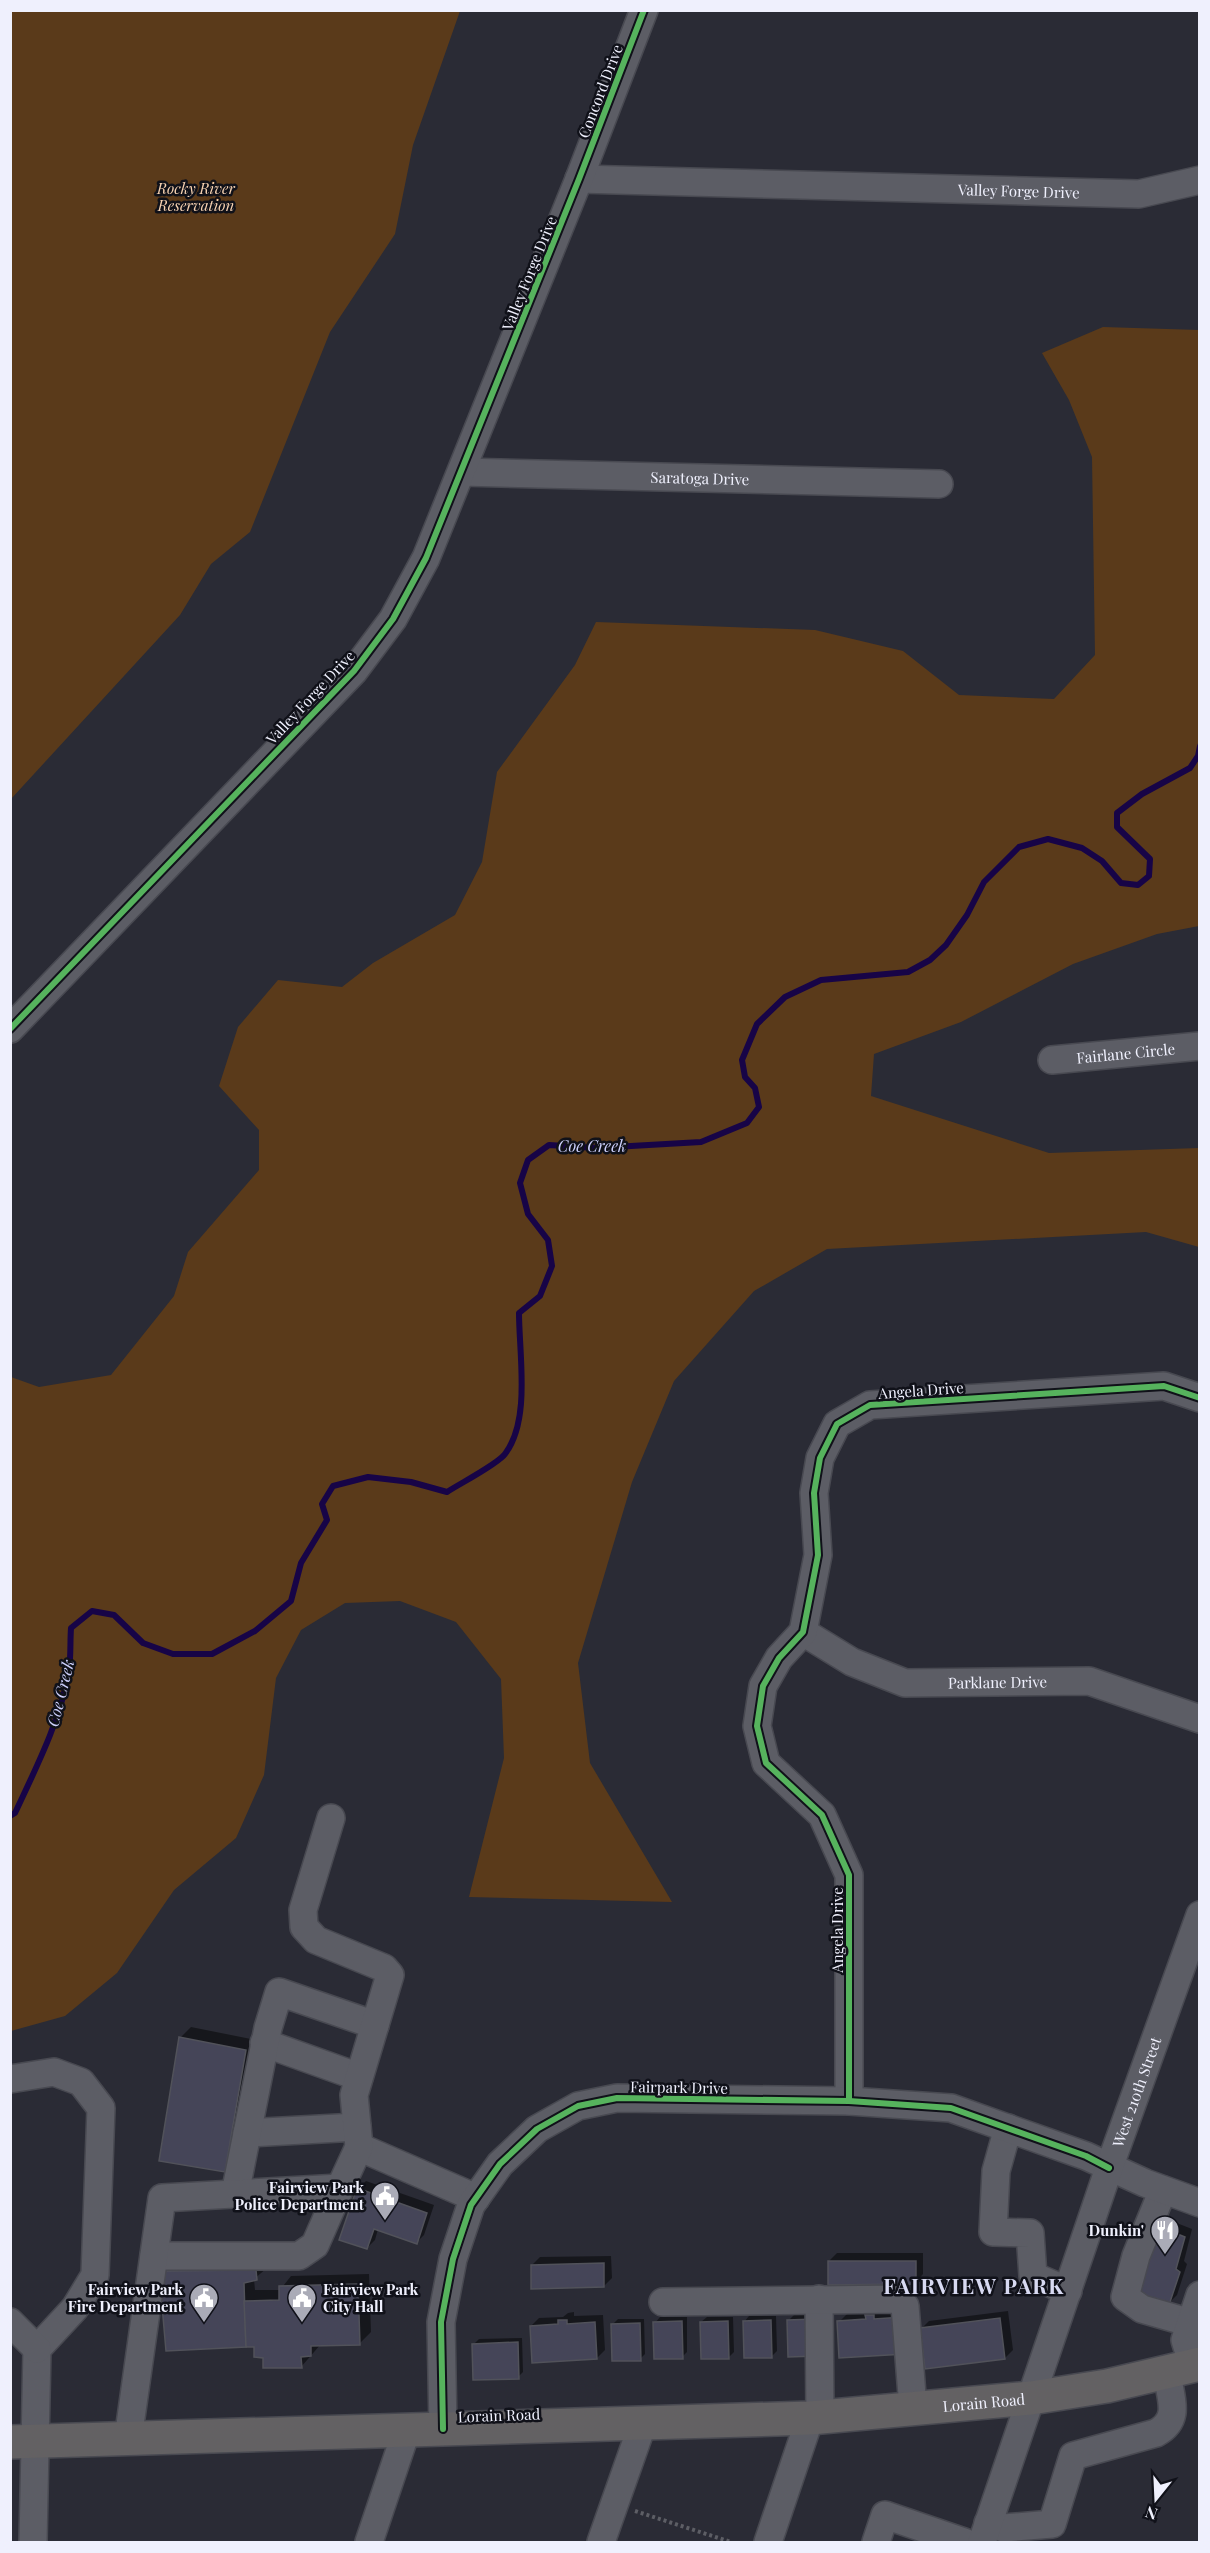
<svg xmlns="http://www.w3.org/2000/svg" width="1210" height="2553" font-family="'Playfair Display',serif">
<rect width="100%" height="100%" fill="#2a2b35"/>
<g fill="#5a3a1a">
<polygon points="11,10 460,11 413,145 395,234 330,332 250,532 211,564 180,615 11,799"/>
<polygon points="1103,327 1199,330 1199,926 1157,934 1073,964 961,1022 874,1054 871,1096 1049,1153 1199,1148 1199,1247 1146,1232 827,1249 754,1291 674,1381 632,1482 578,1663 590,1763 672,1902 469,1897 504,1758 501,1679 456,1622 400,1601 345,1603 301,1630 276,1678 264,1775 236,1838 174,1890 117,1973 65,2016 11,2031 11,1377 39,1387 111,1375 174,1296 188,1252 259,1170 259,1130 219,1086 238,1027 278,980 342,987 373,963 455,915 482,862 497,772 575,665 596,622 815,630 903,651 959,695 1054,699 1095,655 1092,457 1069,400 1042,353"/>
</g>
<g fill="#0007">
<polygon points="191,2027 256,2040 235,2160 224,2171 180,2038"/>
<polygon points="366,2181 434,2205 424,2235 416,2243 378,2229 375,2240 367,2248 358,2189"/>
<polygon points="1169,2220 1192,2229 1184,2261 1187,2264 1177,2295 1169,2303 1161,2228"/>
<polygon points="837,2253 923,2253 923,2274 915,2283 829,2261"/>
<polygon points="611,2256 612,2278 604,2286 532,2265 540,2257"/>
<polygon points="171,2261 267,2268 254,2279 255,2290 280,2290 291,2276 369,2274 371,2332 360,2343 321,2344 301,2367 265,2356 160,2271"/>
<polygon points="910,2310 912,2345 839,2322 847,2314"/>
<polygon points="1008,2311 1013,2350 1005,2358 921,2329 929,2321"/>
<polygon points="574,2312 574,2316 603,2315 605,2350 597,2358 531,2326 539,2318 563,2317 568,2313"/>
<polygon points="821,2314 822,2349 789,2320 794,2315"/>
<polygon points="749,2316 776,2316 777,2351 772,2356 744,2322"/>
<polygon points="660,2317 687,2317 687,2352 682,2357 655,2323"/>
<polygon points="707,2317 733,2317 734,2352 729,2357 701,2322"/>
<polygon points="618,2319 644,2319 645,2354 640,2359 613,2324"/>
<polygon points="522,2338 523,2372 518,2377 474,2344 479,2339"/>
</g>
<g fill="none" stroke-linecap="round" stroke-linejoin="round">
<path stroke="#170447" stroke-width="6" d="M10,1816L15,1813C36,1768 61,1719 69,1670C71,1656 70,1642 71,1628L92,1611L114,1615L143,1643L173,1654H212L255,1631L291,1601L301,1563L327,1520L322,1504L333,1486L368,1477L411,1482L447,1492C459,1484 498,1464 505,1454C531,1420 519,1354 519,1313L540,1296L552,1266L548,1240L528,1214L520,1183L528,1160L549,1145L596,1148L701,1142L747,1123L759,1107L755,1088L745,1077L742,1060L757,1024L785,997L821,980L908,972L930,960L946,945L967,915L984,882L1019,847L1048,839L1082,848L1102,861L1121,883L1138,885L1149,876L1150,859L1117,827V813L1142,794L1190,768L1198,756L1200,746"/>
</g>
<g fill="#454558" stroke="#51525a" stroke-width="1.5">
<polygon points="179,2037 246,2050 225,2172 159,2161"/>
<polygon points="357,2188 427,2213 417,2244 374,2229 367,2249 339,2240"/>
<polygon points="1160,2227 1185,2237 1176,2269 1180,2272 1169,2305 1135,2293"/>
<polygon points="828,2261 916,2261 916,2284 828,2285"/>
<polygon points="604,2263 604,2287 531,2289 531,2265"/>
<polygon points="256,2270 257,2280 244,2283 246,2347 166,2351 159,2271"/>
<polygon points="358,2284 360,2345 311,2346 311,2356 301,2357 302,2368 263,2368 263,2358 254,2357 254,2347 246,2347 244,2301 279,2300 279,2286"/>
<polygon points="865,2315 874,2315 874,2319 903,2317 905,2354 839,2358 837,2321 866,2319"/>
<polygon points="1000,2318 1005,2359 925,2369 920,2328"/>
<polygon points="816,2319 817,2356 788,2357 787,2320"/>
<polygon points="558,2320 567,2320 567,2324 595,2322 597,2359 532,2363 530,2326 558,2324"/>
<polygon points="771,2320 772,2358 744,2358 743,2321"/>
<polygon points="682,2321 683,2359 654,2359 653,2322"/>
<polygon points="728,2321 729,2359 701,2359 700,2322"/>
<polygon points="640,2323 641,2361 612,2361 611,2324"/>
<polygon points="518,2342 519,2379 473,2380 472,2344"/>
</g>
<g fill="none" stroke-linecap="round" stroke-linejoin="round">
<g stroke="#484951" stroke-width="30">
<g id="minor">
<path id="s1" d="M579,179L1139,194L1200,180"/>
<path id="s2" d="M462,472L939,484"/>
<polyline points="10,1029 354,671 393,619 426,558 579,179 644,10"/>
<path id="s3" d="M1052,1060L1200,1046"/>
<path id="s4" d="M803,1632L852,1662L905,1683L1089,1681L1200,1719"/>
<polyline points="264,2043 359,2077"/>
<polyline points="10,2079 54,2072 81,2082 101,2108 95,2275 75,2308 37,2349 33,2542"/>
<polyline points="849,2101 849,1875 822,1815 766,1763 757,1726 763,1686 779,1658 803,1632 818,1555 814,1493 820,1458 837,1424 870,1405 1164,1386 1200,1398"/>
<polyline points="1008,2128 996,2171 993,2232 1030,2233 1033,2276 1068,2291"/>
<polyline points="247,2133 357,2127"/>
<polyline points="359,2147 476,2198"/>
<polyline points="1163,2190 1136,2256 1125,2297 1142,2309 1191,2323"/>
<polyline points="235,2194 268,2028 279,1992 375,2025"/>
<polyline points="154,2256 299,2256 315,2245 340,2188"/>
<polyline points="819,2299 820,2417"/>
<polyline points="663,2302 899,2299 905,2306 913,2408"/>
<polyline points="10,2322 37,2349"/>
<polyline points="1193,2366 1185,2340 1200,2295"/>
<polyline points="443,2429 441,2322 453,2259 471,2205 500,2164 537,2129 578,2106 617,2098 849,2101 951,2108 1086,2156 1145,2183 1200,2203"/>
<polyline points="128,2439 162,2198 340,2188 359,2147 354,2095 390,1975 384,1968 316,1940 304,1927 303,1910 331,1818"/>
<path d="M988,2523L1004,2528L1052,2524L1073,2456L1156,2433C1182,2419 1170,2398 1167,2373"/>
<polyline points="369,2542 406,2432"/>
<polyline points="601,2542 643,2423"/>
<polyline points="768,2542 810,2418"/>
<polyline points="876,2542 885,2515 964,2542"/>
<path id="s5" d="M982,2542L1109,2168L1200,1915"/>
</g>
</g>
<g stroke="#484951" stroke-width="36">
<g id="major">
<path id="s6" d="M10,2442L810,2418L1031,2398L1107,2386L1200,2364"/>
</g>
</g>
<polyline stroke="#5d5e65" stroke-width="4" stroke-dasharray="3 3" stroke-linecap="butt" points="635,2511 731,2542"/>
<use href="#minor" stroke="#5c5d65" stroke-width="27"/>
<use href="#major" stroke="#636163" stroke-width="33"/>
<g stroke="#101119" stroke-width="10">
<g id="cycleway">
<polyline points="10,1029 354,671 393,619 426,558 579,179 644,10"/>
<polyline points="849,2101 849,1875 822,1815 766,1763 757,1726 763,1686 779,1658 803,1632 818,1555 814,1493 820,1458 837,1424 870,1405 1164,1386 1200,1398"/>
<polyline points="443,2429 441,2322 453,2259 471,2205 500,2164 537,2129 578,2106 617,2098 849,2101 951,2108 1086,2156 1109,2168"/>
</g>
</g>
<use href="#cycleway" stroke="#56b35d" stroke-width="6"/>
</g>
<defs>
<g id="civic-pin" transform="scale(1.5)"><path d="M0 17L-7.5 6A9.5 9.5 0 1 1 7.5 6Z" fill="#aaabb7" stroke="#101119"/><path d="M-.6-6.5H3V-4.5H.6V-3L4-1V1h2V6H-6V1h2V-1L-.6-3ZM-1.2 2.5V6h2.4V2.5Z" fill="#fff"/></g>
<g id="restaurant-pin" transform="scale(1.5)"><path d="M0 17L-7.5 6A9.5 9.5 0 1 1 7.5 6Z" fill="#aaabb7" stroke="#101119"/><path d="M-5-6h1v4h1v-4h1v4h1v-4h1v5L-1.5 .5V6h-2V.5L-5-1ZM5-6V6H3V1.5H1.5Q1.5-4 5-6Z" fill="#fff"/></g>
</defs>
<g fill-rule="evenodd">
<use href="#civic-pin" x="385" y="2196"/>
<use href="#restaurant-pin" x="1165" y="2230"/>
<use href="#civic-pin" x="204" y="2298"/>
<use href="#civic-pin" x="302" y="2298"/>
</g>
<g text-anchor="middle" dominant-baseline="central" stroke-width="5" stroke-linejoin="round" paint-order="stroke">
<g font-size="15" fill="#eff0fd" stroke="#101119">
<text transform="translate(600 91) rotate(-69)">Concord Drive</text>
<text stroke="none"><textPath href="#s1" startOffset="440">Valley Forge Drive</textPath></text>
<text transform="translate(529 273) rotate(-68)">Valley Forge Drive</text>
<text stroke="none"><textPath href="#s2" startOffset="238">Saratoga Drive</textPath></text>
<text transform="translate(310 697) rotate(-47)">Valley Forge Drive</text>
<text stroke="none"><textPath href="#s3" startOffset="74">Fairlane Circle</textPath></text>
<text transform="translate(921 1390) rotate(-4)">Angela Drive</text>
<text stroke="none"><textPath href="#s4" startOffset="207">Parklane Drive</textPath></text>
<text transform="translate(837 1930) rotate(-90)">Angela Drive</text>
<text transform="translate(679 2087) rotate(1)">Fairpark Drive</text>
<text stroke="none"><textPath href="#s5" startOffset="476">West 210th Street</textPath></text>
<text stroke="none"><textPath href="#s6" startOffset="975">Lorain Road</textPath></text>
<text transform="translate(499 2415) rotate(-2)">Lorain Road</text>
</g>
<g font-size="15" font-style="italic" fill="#f8d3b2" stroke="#101119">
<text x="196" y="188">Rocky River<tspan x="196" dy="17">Reservation</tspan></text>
</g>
<g font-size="15" font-weight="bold" fill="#eff0fd" stroke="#101119" text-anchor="end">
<text x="364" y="2187">Fairview Park<tspan x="364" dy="17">Police Department</tspan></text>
<text x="1144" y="2230">Dunkin'</text>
<text x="183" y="2289">Fairview Park<tspan x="183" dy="17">Fire Department</tspan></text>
<text x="323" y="2289" text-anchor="start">Fairview Park<tspan x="323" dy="17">City Hall</tspan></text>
</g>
<g font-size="16" font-style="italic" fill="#cdd0fc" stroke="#101119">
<text x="592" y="1145">Coe Creek</text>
<text transform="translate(60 1693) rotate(-76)">Coe Creek</text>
</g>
<g font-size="21" font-weight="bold" letter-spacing="1.5" fill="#d8daf2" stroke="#101119">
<text x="974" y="2285">FAIRVIEW PARK</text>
</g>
</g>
<rect width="1210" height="2553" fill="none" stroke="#eff0fd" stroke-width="24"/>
<g transform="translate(1156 2499) rotate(198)" stroke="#101119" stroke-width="4.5" paint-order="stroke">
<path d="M0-4.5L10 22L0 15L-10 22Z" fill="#eff0fd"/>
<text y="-9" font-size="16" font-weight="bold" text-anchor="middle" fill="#eff0fd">N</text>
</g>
</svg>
